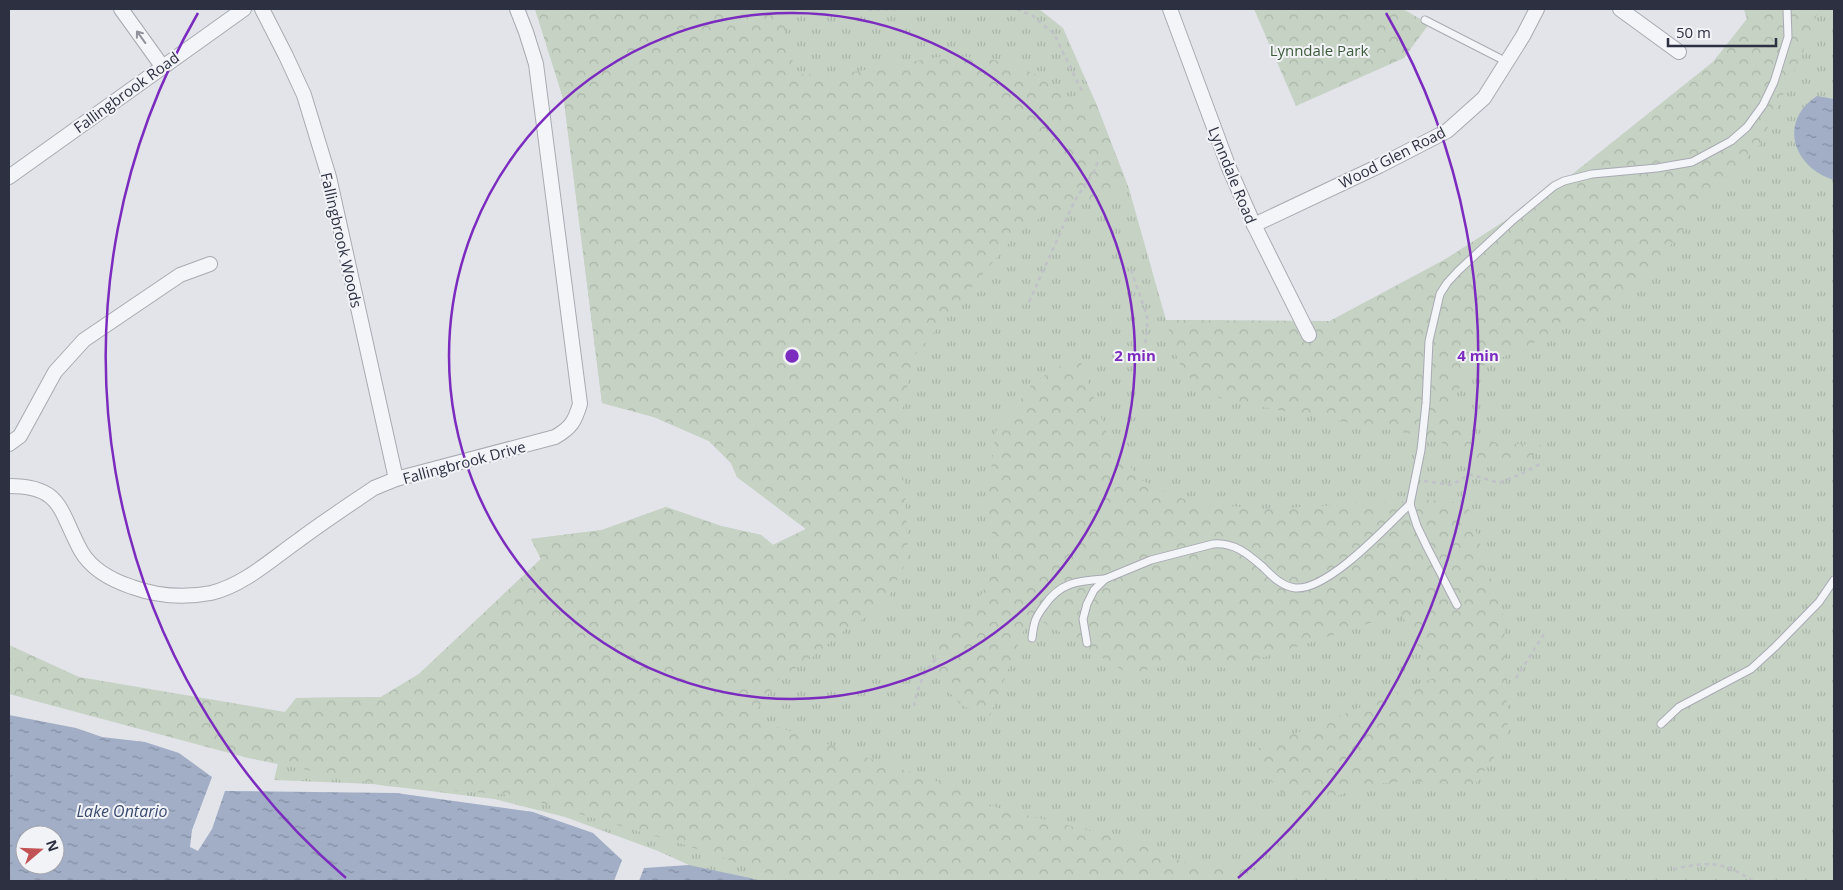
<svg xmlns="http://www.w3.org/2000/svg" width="1843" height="890" font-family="'Open Sans',sans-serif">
<defs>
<pattern id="grass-tufts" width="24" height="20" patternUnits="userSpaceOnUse" patternTransform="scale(1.25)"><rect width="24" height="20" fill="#c6d2c4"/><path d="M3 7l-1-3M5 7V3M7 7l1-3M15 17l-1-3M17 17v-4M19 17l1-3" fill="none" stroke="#aab5a9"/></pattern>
<pattern id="forest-crowns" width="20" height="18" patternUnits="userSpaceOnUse" patternTransform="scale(1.25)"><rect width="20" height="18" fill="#c6d2c4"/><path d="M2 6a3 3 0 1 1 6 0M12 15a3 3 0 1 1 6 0" fill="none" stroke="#aab5a9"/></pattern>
<pattern id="water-ripples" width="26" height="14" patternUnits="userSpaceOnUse" patternTransform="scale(1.25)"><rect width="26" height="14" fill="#a1aec6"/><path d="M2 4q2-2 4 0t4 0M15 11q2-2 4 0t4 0" fill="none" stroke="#838ea2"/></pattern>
</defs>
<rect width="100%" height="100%" fill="#e2e4e9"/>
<polygon fill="url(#grass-tufts)" points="535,9 1039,9 1063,28 1095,101 1129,189 1166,320 1330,321 1446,259 1554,189 1713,62 1747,19 1744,9 1834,9 1834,881 759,881 689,865 658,851 565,817 494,799 373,784 274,780 286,729 296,698 381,697 419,674 541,559 531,539 602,530 666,507 721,526 761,535 773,545 806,529 737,477 731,463 709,441 654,417 602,403 564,101"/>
<g fill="url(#forest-crowns)">
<polygon points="535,9 785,9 785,42 798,74 836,75 950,55 1009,62 1047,80 1065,100 1095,101 1129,189 1072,206 1024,225 914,356 902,412 900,454 905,489 908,558 884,607 846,629 811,658 779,679 751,718 948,785 998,808 1144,844 1173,858 1206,870 1232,863 1285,881 790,881 682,844 515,795 386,786 248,758 9,694 9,645 79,677 285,712 296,698 381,697 419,674 541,559 531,539 602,530 666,507 721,526 761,535 773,545 806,529 737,477 731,463 709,441 654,417 602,403 564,101"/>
<polygon points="1254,9 1403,9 1429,24 1404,58 1296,106"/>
<polygon points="1744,9 1819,9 1803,52 1760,144 1735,171 1696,204 1683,230 1655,264 1606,310 1466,374 1449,410 1477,441 1548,446 1528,458 1478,464 1434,438 1229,401 1199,391 1178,361 1166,320 1330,321 1446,259 1554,189 1713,62 1747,19"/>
<polygon points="1070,360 1081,363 1109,439 1141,480 1192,503 1266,509 1429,500 1467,503 1504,619 1508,737 1474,786 1411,781 1373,784 1306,806 1281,792 1246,753 1434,678 1401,613 1227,669 1196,659 1129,674 1030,614 989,718 961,705 940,682 935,651 960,617 979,599 999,559 986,508 996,431 1034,382"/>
</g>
<g fill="url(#water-ripples)" fill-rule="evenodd">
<path d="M1817,96L1834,99V180C1794,168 1777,122 1817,96Z"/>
<path d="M9,715L76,728L102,737L145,742L179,753L212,777L192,830L190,847L198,851L212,829L225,791L396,793L533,812L593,833L622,860L614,881H9ZM25,835H55V865H25Z"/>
<polygon points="689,865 750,878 759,881 639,881 644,868"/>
</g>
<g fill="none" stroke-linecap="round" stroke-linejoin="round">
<g stroke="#a8aab3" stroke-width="9">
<g id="service">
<polyline points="1425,20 1507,62"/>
<polyline points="1457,605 1427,547 1417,526 1410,504 1421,450 1426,403 1429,341 1440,294 1447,283 1458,271 1513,220 1554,186 1564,181 1592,174 1657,168 1692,162 1731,141 1747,127 1763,105 1774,82 1788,37 1787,9"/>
<path d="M1032,638C1034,622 1035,618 1044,606C1060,582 1078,581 1105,579"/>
<path d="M1087,643L1083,619L1087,604L1094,590L1105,579L1151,560L1213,544C1234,542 1248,554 1263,567C1272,576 1281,586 1295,588C1328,591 1387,526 1410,504"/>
<polyline points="1661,724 1679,707 1751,669 1775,647 1819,602 1834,580"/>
</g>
</g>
<g stroke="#a8aab3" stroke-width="16">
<g id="minor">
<polyline points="121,9 162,66"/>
<polyline points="262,9 286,56 304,95 329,177 396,479"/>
<polyline points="1170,9 1229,168 1254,225 1309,335"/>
<polyline points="1620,9 1679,52"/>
<polyline points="9,177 244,9"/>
<polyline points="1254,225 1379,166 1447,131 1484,98 1523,36 1537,9"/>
<polyline points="9,444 20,436 55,372 84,340 180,275 210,264"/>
<path d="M9,486C63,486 59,511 81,551C92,570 111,580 132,587C157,596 185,598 211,593C244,585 272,559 299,540C323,522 349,505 374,488L396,479L555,437C571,428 575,421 580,404L536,64L526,32L517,9"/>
</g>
</g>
<g stroke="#c0c2c8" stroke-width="2.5" stroke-dasharray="4 4" stroke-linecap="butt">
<polyline points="1017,9 1033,16 1054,34 1082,91"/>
<polyline points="868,10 900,9"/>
<polyline points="1131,270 1147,316 1147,330 1145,346"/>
<polyline points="1029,302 1075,200 1094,171 1099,159"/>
<polyline points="1424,481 1452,485 1468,475 1473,475 1499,483 1521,474 1542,463"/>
<polyline points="1516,678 1544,634"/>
<path d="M914,706C917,689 924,670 937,658"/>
<path d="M1673,869C1709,862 1721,860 1753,881"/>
</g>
<use href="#service" stroke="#f4f5f8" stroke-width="7"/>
<use href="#minor" stroke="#f4f5f8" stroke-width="14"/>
</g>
<defs><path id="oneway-shaft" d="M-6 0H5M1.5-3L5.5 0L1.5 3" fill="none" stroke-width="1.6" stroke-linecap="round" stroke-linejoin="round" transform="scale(1.25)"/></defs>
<use stroke="#90929c" href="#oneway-shaft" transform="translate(141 37) rotate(-126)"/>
<g fill="none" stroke="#7b2cbf" stroke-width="2.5">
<circle cx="792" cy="356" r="343"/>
<path d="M346 878A686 686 0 0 1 198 13M1386 13A686 686 0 0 1 1238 878"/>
</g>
<g text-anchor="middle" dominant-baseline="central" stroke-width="4" stroke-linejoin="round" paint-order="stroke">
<g font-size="15" fill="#3c5a3a" stroke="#f2f3f7">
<text x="1319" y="50">Lynndale Park</text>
</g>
<g font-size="15" fill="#2c3040" stroke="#f2f3f7">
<text transform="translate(126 92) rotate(-36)">Fallingbrook Road</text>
<text transform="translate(1392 157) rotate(-27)">Wood Glen Road</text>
<text transform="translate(1233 175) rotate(68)">Lynndale Road</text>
<text transform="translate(342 240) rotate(77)">Fallingbrook Woods</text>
<text transform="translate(464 462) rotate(-15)">Fallingbrook Drive</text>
</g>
<g font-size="16" font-style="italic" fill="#3a4b70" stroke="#f2f3f7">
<text x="122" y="811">Lake Ontario</text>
</g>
</g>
<circle cx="792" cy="356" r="8" fill="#7b2cbf" stroke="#f2f3f7" stroke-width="2.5"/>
<g font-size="15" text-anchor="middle" font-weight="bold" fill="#7b2cbf" stroke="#f2f3f7" stroke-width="4" stroke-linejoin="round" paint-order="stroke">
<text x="1135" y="361">2 min</text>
<text x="1478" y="361">4 min</text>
</g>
<rect width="1843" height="890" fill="none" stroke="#2c3040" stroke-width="20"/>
<g transform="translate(40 850) rotate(71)"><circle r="24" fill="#f2f3f7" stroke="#a3a5ae"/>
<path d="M0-4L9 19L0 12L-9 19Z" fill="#c25355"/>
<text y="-8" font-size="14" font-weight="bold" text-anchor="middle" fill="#2c3040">N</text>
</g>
<path d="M1668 38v8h108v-8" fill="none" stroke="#2c3040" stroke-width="2.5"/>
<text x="1676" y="38" font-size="15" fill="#2c3040" stroke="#f2f3f7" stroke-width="4" paint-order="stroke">50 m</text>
</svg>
